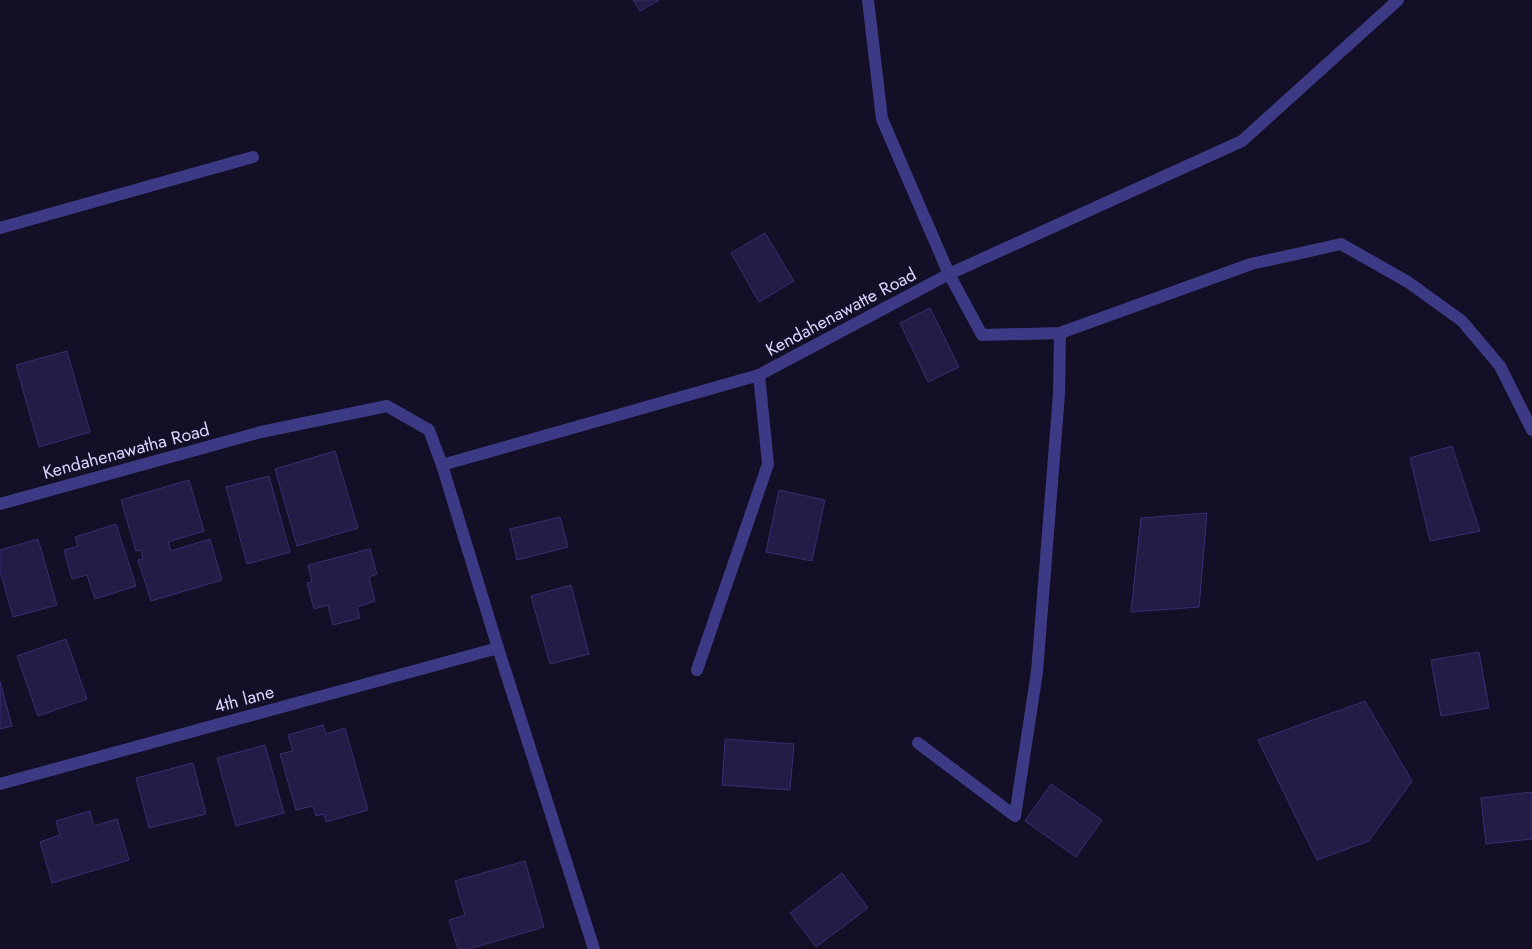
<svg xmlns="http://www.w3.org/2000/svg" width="1532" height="949" font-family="Jost,sans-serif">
<rect width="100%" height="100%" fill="#130f26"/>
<g fill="#241b47" stroke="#3b2d73">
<polygon points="633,0 659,0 640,11"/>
<polygon points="765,233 794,281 759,302 731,253"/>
<polygon points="930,308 959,367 928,382 900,323"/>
<polygon points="67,351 90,432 39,447 16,365"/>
<polygon points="1452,446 1480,531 1430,541 1410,458"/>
<polygon points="335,451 358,528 297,546 275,469"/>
<polygon points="269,476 290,552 247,564 226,487"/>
<polygon points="189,480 204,531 168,542 171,551 210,539 222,580 151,601 138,560 143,559 141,550 136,551 121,500"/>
<polygon points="779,490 825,500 812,561 766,552"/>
<polygon points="1207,513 1199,607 1131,612 1141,518"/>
<polygon points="560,517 568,547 517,560 510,529"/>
<polygon points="116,524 136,586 95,599 87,575 72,579 64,550 78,546 75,537"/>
<polygon points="38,539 57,605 13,617 0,571 0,550"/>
<polygon points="370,549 377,574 369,577 375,601 357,607 360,618 333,625 328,605 314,609 307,583 312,582 308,565"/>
<polygon points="571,585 589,654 550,664 531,596"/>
<polygon points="66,639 87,699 38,716 17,656"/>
<polygon points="1479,652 1489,708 1441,716 1431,660"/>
<polygon points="0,681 12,726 0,729"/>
<polygon points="1365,701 1412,781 1369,841 1317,860 1258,740"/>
<polygon points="323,725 326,734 345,728 368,810 326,822 324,814 316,816 313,806 296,810 280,754 293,751 288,735"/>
<polygon points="725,739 794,744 790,790 722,785"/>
<polygon points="265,745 284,813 236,826 217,758"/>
<polygon points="193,763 206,814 149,828 136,778"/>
<polygon points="1051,784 1102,820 1076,857 1025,821"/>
<polygon points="1532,792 1532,839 1486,844 1481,798"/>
<polygon points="90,811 94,826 117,819 129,860 52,883 40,842 60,835 56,821"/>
<polygon points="525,861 544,927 469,949 458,949 449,920 465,915 455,881"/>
<polygon points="842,873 868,908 816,947 790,913"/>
</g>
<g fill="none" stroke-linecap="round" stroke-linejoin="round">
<g stroke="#3d3a85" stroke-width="12">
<polyline points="868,0 882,119 949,274 982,335 1060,333 1251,264 1341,244 1408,282 1462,321 1500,366 1532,430"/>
<polyline points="0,228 253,157"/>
<polyline points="442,465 498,648 594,949"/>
<polyline points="0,504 261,432 387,406 429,430 442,465 759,375 949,274 1242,141 1398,0"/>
<polyline points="697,670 768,464 759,375"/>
<polyline points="918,743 1015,816 1037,672 1059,394 1060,333"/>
<polyline points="0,784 498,648"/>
</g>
</g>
<g text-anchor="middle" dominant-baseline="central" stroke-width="4" stroke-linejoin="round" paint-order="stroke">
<g font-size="18" fill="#d9d4ff" stroke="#130f26">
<text transform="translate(841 312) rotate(-28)">Kendahenawatte Road</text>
<text transform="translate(126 451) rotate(-15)">Kendahenawatha Road</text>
<text transform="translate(244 699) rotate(-15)">4th lane</text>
</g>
</g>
</svg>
